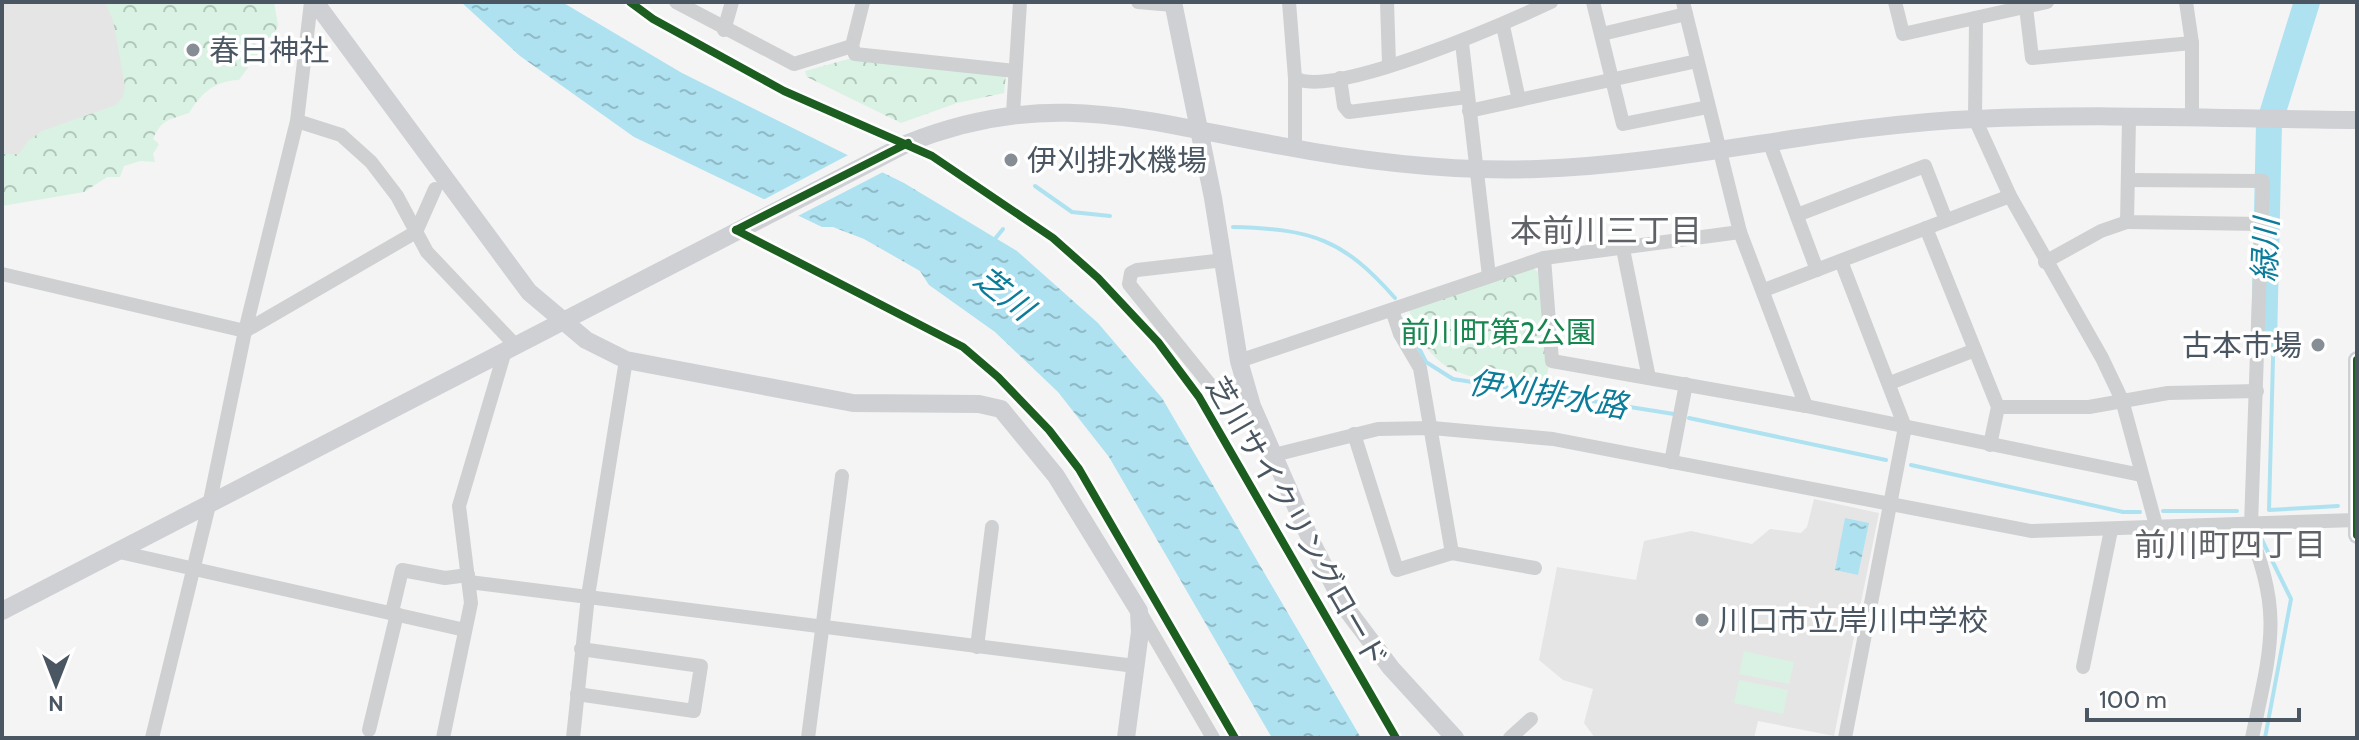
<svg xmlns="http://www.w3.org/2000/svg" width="2359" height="740" font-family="Cabin,'Noto Sans JP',sans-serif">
<defs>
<pattern id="forest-crowns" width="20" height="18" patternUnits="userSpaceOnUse" patternTransform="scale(2)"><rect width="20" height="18" fill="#d9f2e3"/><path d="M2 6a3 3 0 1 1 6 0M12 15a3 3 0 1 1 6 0" fill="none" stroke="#b2c7bb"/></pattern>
<pattern id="water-ripples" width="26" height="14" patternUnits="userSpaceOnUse" patternTransform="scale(2)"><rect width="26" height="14" fill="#aee2f0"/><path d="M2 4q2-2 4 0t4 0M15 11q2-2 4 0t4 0" fill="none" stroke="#90bac6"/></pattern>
</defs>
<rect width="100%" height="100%" fill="#f4f4f4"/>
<g fill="#e6e5e6">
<polygon points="2,2 119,2 162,115 2,167"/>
<polygon points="1814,499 1879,513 1834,736 1758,721 1754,738 1595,738 1584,723 1593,689 1563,680 1539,660 1557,567 1636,580 1644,541 1691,531 1752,544 1770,529 1801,533 1807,527"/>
</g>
<g fill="#d9f2e3">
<polygon points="1744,651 1794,662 1789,684 1739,674"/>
<polygon points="1739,680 1788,690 1783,714 1734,703"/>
</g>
<g fill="url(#forest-crowns)">
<path d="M105,2H274L278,25L274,35L259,42L258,54L239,80C215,81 202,92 189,113C172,119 161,119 153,139L159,144L153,154L155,162L140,161L124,166L120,177H107L84,192L2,206V154H19L29,140L42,131L116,105L123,97L125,86L113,20Z"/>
<polygon points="852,58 1006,75 1004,93 957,103 901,123 807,77 805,71"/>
<path d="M1533,268L1538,272L1549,366L1545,384C1476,378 1433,385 1409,310Z"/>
</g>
<g fill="url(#water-ripples)">
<polygon points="461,2 562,2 682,73 904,183 1017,251 1098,323 1162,398 1361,738 1272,738 1109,457 1058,392 995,332 929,285 920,271 864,239 833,227 822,227 634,137 520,56"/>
<polygon points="1845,518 1869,523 1858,575 1835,570"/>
</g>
<polygon fill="#f4f4f4" points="852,153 887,170 794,218 759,202"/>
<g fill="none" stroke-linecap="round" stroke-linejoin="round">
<g stroke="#aee2f0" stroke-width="4">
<polyline points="1035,186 1072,212 1110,216"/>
<polyline points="2277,209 2269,510 2338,506"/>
<path d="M1233,227C1312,229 1343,239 1395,298"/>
<polyline points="994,240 1003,229"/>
<polyline points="1404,319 1426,362 1453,379 1674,414"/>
<polyline points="1689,418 1886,460"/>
<polyline points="1911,465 2123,512 2140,512"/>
<polyline points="2163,511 2237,511"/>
<polyline points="2259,527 2260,536 2291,599 2265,738"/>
</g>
<polyline stroke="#aee2f0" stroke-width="26" points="2264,344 2269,124 2307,2"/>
<g stroke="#ced0d2" stroke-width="14">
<polyline points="676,2 794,64 852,46 863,2"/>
<polyline points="1138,2 1173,5"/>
<path d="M1289,2L1295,78C1332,100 1510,21 1551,2"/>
<polyline points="1387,2 1389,64"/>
<polyline points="1593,2 1623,124 1708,107"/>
<polyline points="1683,2 1740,232 1806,406"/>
<polyline points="1895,2 1903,34 2047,2"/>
<polyline points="2186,2 2192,43 2192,119"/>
<polyline points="2026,7 2032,58 2192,43"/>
<polyline points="1976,18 1975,119 2010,196 2102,358 2122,400 2157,529"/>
<polyline points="1503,26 1519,100"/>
<polyline points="724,30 732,2"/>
<polyline points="1602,34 1686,14"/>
<polyline points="1462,43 1489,276"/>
<polyline points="852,46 855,54 1015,71"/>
<polyline points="1340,78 1344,106 1349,112 1467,97"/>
<polyline points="1469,111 1697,61"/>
<polyline points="1013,113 1020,2"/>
<polyline points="2129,119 2127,222 2262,224"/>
<polyline points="297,121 341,135 371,162 397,196 427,252 516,346"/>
<polyline points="1770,144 1817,270"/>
<polyline points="1295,149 1295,78"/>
<polyline points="2128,180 2263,181 2251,525"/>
<polyline points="1797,215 1925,166 1946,220"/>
<polyline points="1926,228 1998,407 1990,445"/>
<polyline points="1623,249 1649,378"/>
<polyline points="1544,258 1552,361 1806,406 2141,475"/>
<polyline points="1224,260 1137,270 1131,273 1129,284 1211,386 1247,394"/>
<polyline points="1841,261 1905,427 1845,738"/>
<polyline points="2045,262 2101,231 2127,222"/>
<polyline points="2,274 245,331 416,232 435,189"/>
<polyline points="1764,290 2010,196"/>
<polyline points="1392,310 1400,334 1420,368 1452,553 1535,568"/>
<polyline points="1239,361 1544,258 1740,232"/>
<polyline points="1890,383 1975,350"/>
<polyline points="1998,407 2089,407 2168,393 2257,391"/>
<polyline points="1354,434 1397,570 1452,553"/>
<polyline points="1274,455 1378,429 1432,428 1553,439 2031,531 2356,520"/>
<polyline points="1671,462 1686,384"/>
<path d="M2246,525C2285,611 2270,651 2252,738"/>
<polyline points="115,551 465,630"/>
<polyline points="469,582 1135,666"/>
<polyline points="392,612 402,570 445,578 468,575"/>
<polyline points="1141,614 1213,738"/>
<polyline points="977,647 992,527"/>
<polyline points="2083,667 2111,530"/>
<polyline points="577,694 694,711 701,666 581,649"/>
<polyline points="369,730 397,614"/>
<polyline points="152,738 210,501 245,331 297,121 311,2"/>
<polyline points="443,738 471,603 459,506 505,351"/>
<polyline points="573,738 588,596 626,360"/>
<polyline points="808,738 842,476"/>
<polyline points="1510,738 1531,719"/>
</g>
<g stroke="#ced0d4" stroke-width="18">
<polyline points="315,2 529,292 586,340 626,360 853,403 979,404 1001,409 1056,476 1139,611 1140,632 1126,738"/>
<polyline points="1173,2 1213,198 1239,361 1252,406 1312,543 1345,607 1391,668 1455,738"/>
<polyline points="2357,360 2357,535"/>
<path d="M2,611L908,143C1048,87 1142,121 1282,146C1366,162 1452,172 1537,169C1684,164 1828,125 1975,119C2102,113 2230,119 2357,120"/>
</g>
<g stroke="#fff" stroke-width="13">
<g id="cycleway">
<polyline points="630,2 653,19 784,91 932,156 1053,238 1098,278 1158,342 1199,397 1396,738"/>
<polyline points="736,230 963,347 998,377 1049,430 1079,469 1235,738"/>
<polyline points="736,230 908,143"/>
<polyline points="2357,360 2357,535"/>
</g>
</g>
<use href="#cycleway" stroke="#1b5e20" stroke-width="8"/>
</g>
<g fill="#868d94" stroke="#fff" stroke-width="3">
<circle cx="193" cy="50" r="8"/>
<circle cx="1011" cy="160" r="8"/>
<circle cx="2318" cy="345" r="8"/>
<circle cx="1702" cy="620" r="8"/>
</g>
<g text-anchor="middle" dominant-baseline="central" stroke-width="7" stroke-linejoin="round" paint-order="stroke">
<g font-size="30" fill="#4a5661" stroke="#fff" text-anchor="start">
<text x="209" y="50">春日神社</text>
<text x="1027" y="160">伊刈排水機場</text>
<text x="2302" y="345" text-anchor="end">古本市場</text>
<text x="1718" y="620">川口市立岸川中学校</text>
</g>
<g font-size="30" fill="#17864f" stroke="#fff">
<text x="1498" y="332">前川町第2公園</text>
</g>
<g font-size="30" fill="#4a5661" stroke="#fff">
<text transform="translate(1297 522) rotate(60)">芝川サイクリングロード</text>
</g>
<g font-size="32" fill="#5f6368" stroke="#fff">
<text x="1606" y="230">本前川三丁目</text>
<text x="2230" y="544">前川町四丁目</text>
</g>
<g font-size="32" font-style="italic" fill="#0c7c9b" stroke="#fff">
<text transform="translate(2265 250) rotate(-88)">緑川</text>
<text transform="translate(1004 293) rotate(38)">芝川</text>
<text transform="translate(1548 394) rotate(9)">伊刈排水路</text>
</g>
</g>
<rect width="2359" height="740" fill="none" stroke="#4a5661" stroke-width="8"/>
<g transform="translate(56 684) rotate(180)" stroke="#ffffff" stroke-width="6" paint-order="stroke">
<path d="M0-6L14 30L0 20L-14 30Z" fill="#4a5661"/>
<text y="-12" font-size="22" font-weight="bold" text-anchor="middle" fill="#4a5661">N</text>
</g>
<path d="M2087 708v12h212v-12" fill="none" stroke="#4a5661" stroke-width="4"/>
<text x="2099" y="708" font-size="24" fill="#4a5661" stroke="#ffffff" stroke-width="6" paint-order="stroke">100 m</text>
</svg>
